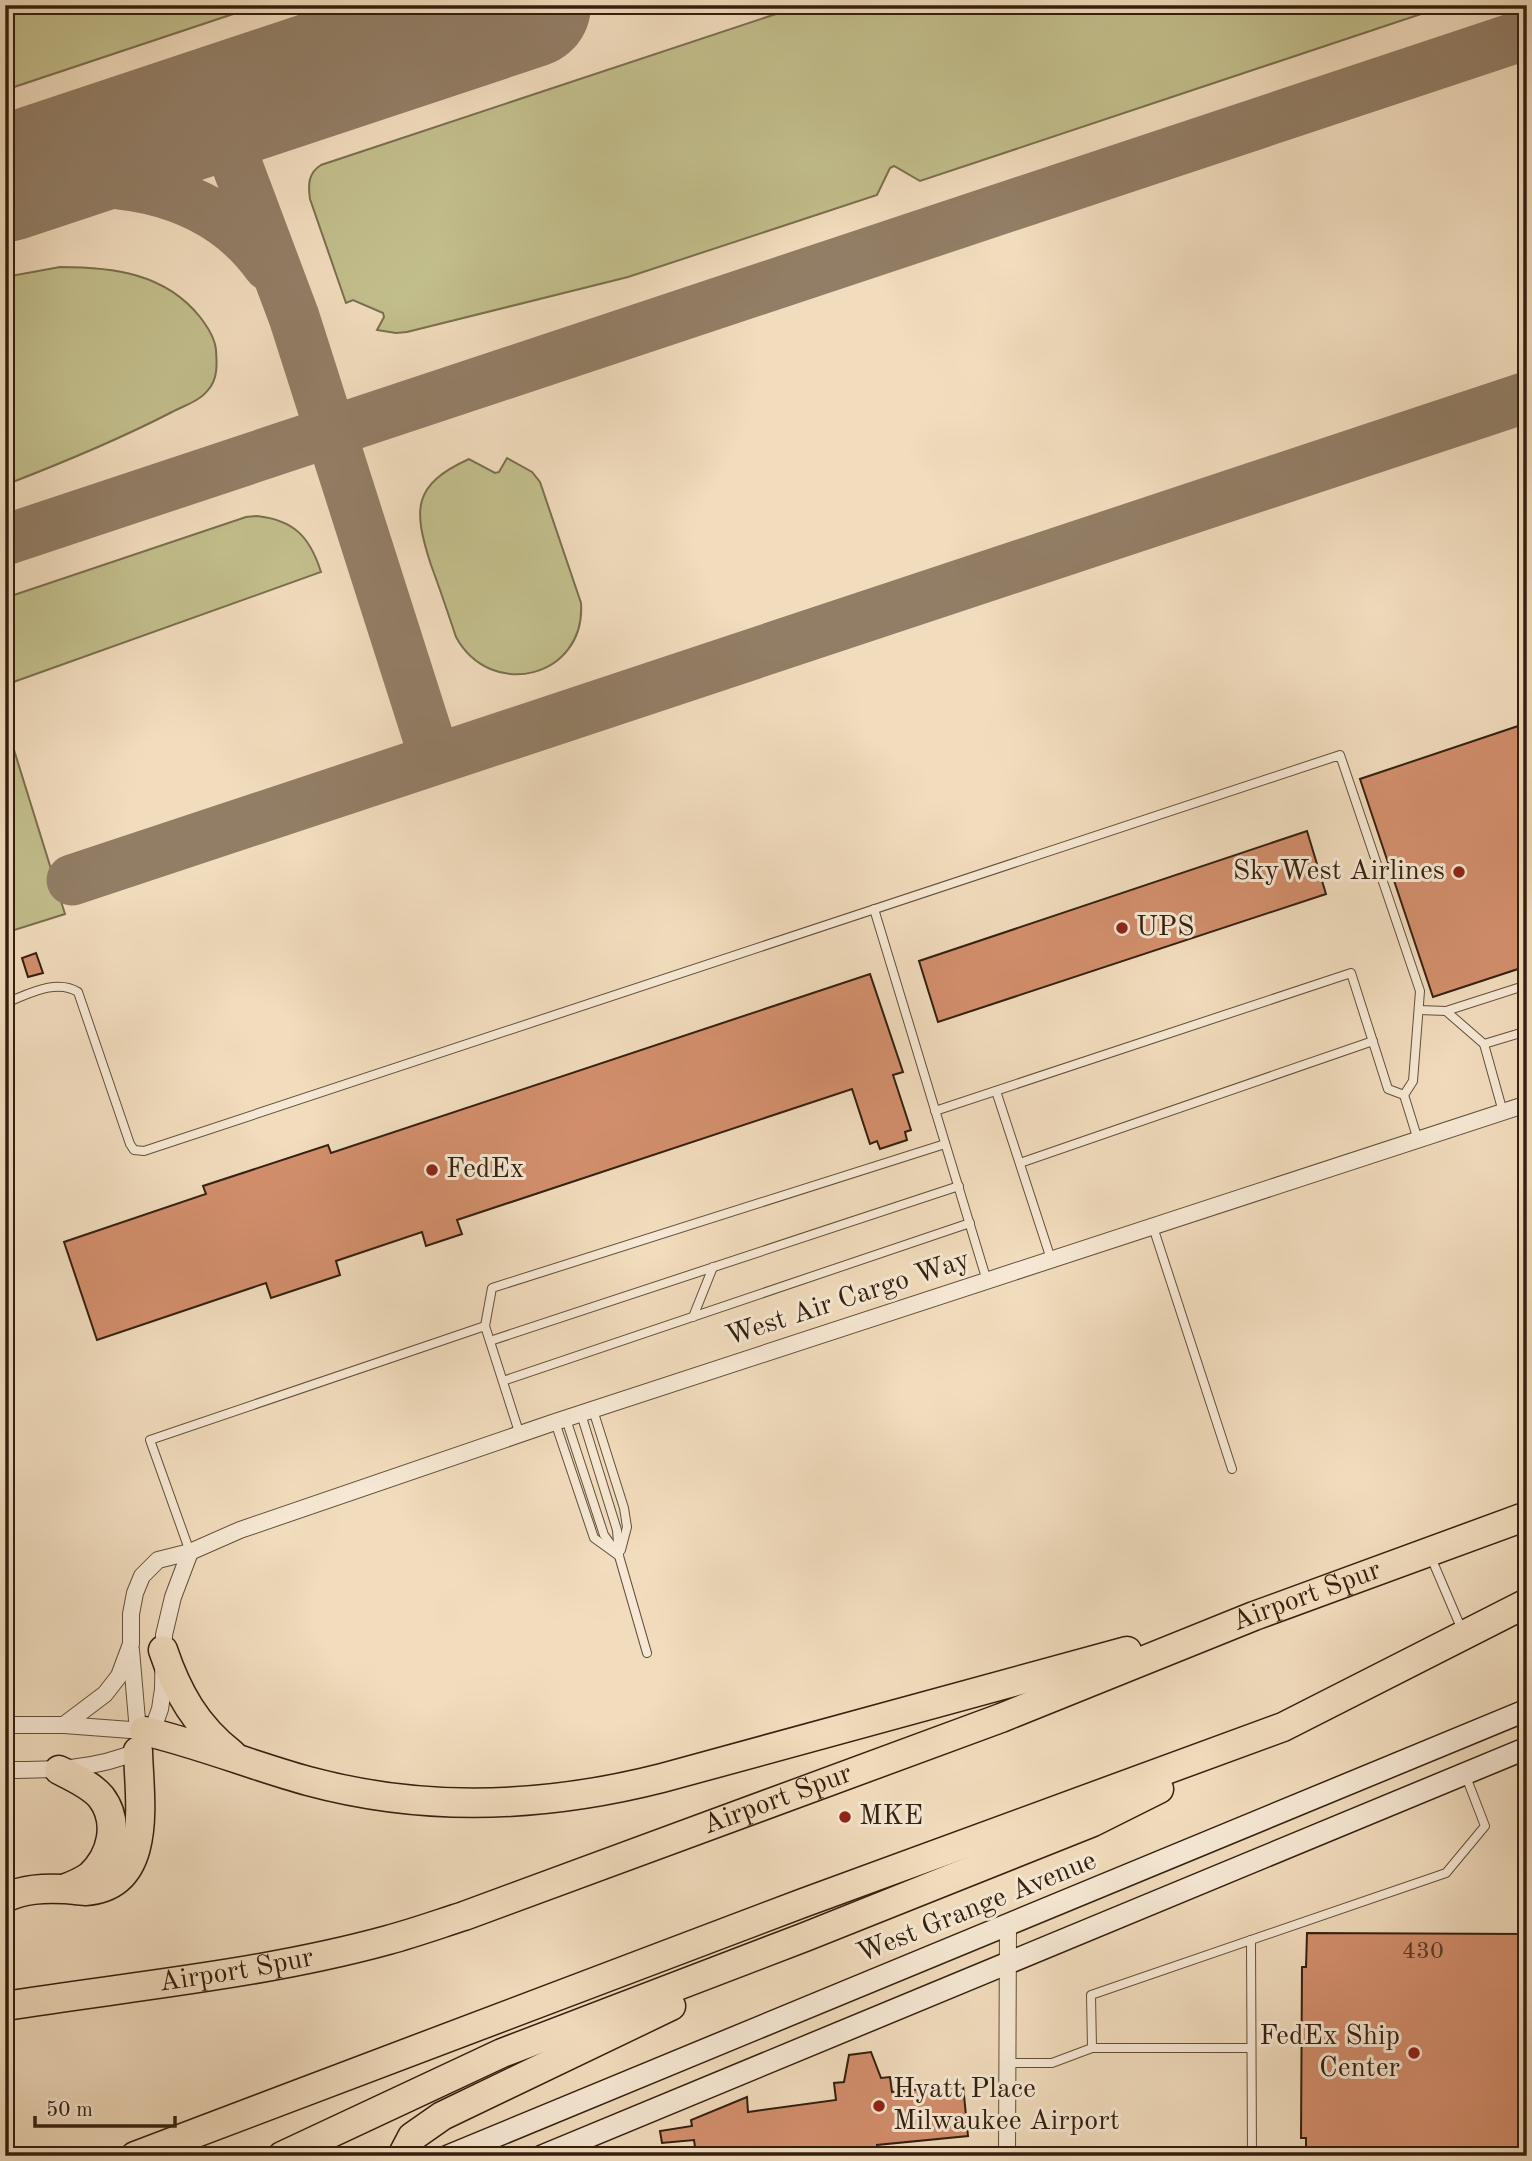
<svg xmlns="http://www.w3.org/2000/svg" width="1532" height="2161" font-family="'Old Standard TT',serif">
<rect width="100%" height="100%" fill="#f1dcbd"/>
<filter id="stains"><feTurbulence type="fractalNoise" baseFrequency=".00286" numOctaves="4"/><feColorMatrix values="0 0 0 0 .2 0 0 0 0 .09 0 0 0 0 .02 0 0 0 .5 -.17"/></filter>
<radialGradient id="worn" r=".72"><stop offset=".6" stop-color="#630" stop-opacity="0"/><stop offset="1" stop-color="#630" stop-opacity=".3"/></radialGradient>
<g fill="#c2be8c" stroke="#7a6f4e" stroke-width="2">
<polygon points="5,5 260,5 5,90"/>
<path d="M803,5H1448L920,181L894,166L890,168L877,195L628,277L407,332L396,333L377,330L384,317L383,313L353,300L346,303L310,199C308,185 308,173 321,165Z"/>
<path d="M60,267C112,267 165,273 200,317C207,326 215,338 216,350C217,364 218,379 208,390C200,401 183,406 172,412C118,440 62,463 5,485V277Z"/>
<path d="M507,458L532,472L540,482L581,603C586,678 491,701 456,637C448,613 440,589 431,565C413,509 412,485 469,459L495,473L499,472Z"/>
<path d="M257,516C294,520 310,537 321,572L5,685V598L246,517Z"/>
<polygon points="5,721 65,914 5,933"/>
</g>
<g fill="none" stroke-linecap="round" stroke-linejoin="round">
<g stroke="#927e66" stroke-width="51">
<polyline points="216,109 294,317 435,759"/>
<path d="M5,188C99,172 208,181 268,265"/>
<polyline points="5,540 1527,34"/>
<polyline points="72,880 1527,397"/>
</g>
<polyline stroke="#927e66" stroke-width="126" points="5,179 528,5"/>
</g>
<g fill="#d38f6d" stroke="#33200f" stroke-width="2">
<polygon points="1527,723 1527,966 1433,997 1360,779"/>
<polygon points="1307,831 1326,894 938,1022 919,961"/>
<polygon points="36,953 43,973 28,977 22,958"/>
<polygon points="870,974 903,1072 893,1075 911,1130 905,1132 907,1140 880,1149 877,1141 870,1144 852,1089 457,1220 462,1234 426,1246 422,1232 336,1261 340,1275 271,1298 266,1283 97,1340 64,1242 206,1194 203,1186 328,1145 331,1153"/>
<polygon points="1307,1933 1527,1934 1527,2156 1306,2156 1306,2138 1301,2138 1302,1967 1306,1967"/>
<polygon points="871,2052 881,2078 890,2077 892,2092 963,2085 968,2136 877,2145 878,2156 861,2156 860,2147 782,2156 756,2156 755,2147 695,2147 694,2140 662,2143 660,2131 692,2126 691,2120 747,2097 748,2112 836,2100 834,2083 844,2082 849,2055"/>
</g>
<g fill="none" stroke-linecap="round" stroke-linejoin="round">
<g stroke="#624f3a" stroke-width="10">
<g id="lane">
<polyline points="874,909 987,1281"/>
<path d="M5,1003C27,995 56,978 78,992L130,1144L134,1150L144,1151L1340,755L1420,991L1413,1081L1404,1095L1418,1140"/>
<polyline points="1419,1010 1446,1011 1484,1044 1527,1031"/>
<polyline points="1446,1011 1527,985"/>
<polyline points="1484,1044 1503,1112"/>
<polyline points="996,1091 1051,1259"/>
<polyline points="935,1111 1351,973 1388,1089 1404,1095"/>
<polyline points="1020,1163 1373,1041"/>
<polyline points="1153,1227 1232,1469"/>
<polyline points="693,1317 713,1267"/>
<polyline points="485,1326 492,1288 945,1144"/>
<polyline points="490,1341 959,1186"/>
<polyline points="503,1381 970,1223"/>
<polyline points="593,1410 624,1508 627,1527 621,1550"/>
<polyline points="581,1414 617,1530 619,1556 647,1653"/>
<polyline points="566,1419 604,1535 615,1550"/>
<polyline points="555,1422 594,1538 619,1556"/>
<polyline points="190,1552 150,1440 485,1326 520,1435"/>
<polyline points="1430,1555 1462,1630"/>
<polyline points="1251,1940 1252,2156"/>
<polyline points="1251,2048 1092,2048 1091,1995 1446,1873 1485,1826 1465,1774"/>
<polyline points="1008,2063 1052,2063 1092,2048"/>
</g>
</g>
<g stroke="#624f3a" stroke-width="18">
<g id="street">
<polyline points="131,1650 137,1720 144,1731"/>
<polyline points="5,1725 64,1725 144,1731"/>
<polyline points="64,1725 105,1694 119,1676 131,1644 131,1614 135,1593 142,1576 158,1560 190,1552 240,1530 555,1422 1527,1104"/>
<path d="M5,1770C51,1770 95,1770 138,1751L144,1731L155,1723L160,1709L163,1689L164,1635L173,1597L190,1552"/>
<polyline points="1007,2156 1008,1926"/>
</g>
</g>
<g stroke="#33200f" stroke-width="24">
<g id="secondary">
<polyline points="448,2156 1527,1710"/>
<polyline points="542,2156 1527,1748"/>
</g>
</g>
<g stroke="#33200f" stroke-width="31">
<g id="highway">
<path d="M163,1650C177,1692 196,1726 232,1754"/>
<path d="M144,1731C200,1744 253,1766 308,1781C426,1813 544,1808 662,1778L1127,1651"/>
<path d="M59,1770C73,1777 91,1785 101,1797C120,1822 112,1856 90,1876C83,1881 74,1885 66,1888"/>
<path d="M5,1898C24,1889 43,1888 64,1889C71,1889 78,1891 85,1891C155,1886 139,1799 138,1751"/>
<path id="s1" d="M5,2006C132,1986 264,1974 388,1940C414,1933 439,1924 464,1916L1001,1718L1254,1616L1527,1516"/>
<polyline points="135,2156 803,1903 1283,1727 1527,1603"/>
<polyline points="282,2156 502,2053 805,1937 1093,1822 1159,1789"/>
<polyline points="402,2156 412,2137 442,2116 671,2006"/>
</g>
</g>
<use href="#lane" stroke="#f6e8d4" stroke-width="8"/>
<use href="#street" stroke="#f6e8d4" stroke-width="16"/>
<use href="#secondary" stroke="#f6e8d4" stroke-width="21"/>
<use href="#highway" stroke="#f1dcbd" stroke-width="28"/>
</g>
<g fill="#8f2418" stroke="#f6e8d4" stroke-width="2.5">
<circle cx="1459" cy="872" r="7"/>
<circle cx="1122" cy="928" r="7"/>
<circle cx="432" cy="1170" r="7"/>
<circle cx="845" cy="1817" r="7"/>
<circle cx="1414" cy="2053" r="7"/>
<circle cx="879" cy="2106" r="7"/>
</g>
<g text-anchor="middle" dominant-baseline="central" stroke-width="6" stroke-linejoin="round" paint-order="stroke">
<g font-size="24" fill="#5b3c26">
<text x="1423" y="1952">430</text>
</g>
<g font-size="28" fill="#33200f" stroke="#f6e8d4" text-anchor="start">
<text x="1445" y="872" text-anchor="end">SkyWest Airlines</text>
<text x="1136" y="928">UPS</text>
<text x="446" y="1170">FedEx</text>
<text x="859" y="1817">MKE</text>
<text x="1400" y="2037" text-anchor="end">FedEx Ship<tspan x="1400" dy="32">Center</tspan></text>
<text x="893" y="2090">Hyatt Place<tspan x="893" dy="32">Milwaukee Airport</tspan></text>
</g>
<g font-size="28" fill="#33200f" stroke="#f6e8d4">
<text transform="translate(848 1299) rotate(-18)">West Air Cargo Way</text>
<text stroke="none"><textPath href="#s1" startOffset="1370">Airport Spur</textPath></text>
<text stroke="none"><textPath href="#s1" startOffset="803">Airport Spur</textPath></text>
<text transform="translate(977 1908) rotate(-22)">West Grange Avenue</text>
<text stroke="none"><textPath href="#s1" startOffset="234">Airport Spur</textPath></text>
</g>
</g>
<rect width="1532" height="2161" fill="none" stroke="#f1dcbd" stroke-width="28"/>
<rect x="7" y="7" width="1518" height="2147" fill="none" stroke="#33200f" stroke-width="3.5"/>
<rect x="14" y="14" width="1504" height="2133" fill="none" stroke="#33200f" stroke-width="2"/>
<path d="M35 2116v10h140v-10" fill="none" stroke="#33200f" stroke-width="3.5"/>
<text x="46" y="2116" font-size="21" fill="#33200f" stroke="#f6e8d4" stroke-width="5" paint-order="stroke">50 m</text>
<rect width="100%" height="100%" filter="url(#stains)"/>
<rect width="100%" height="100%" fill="url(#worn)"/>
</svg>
